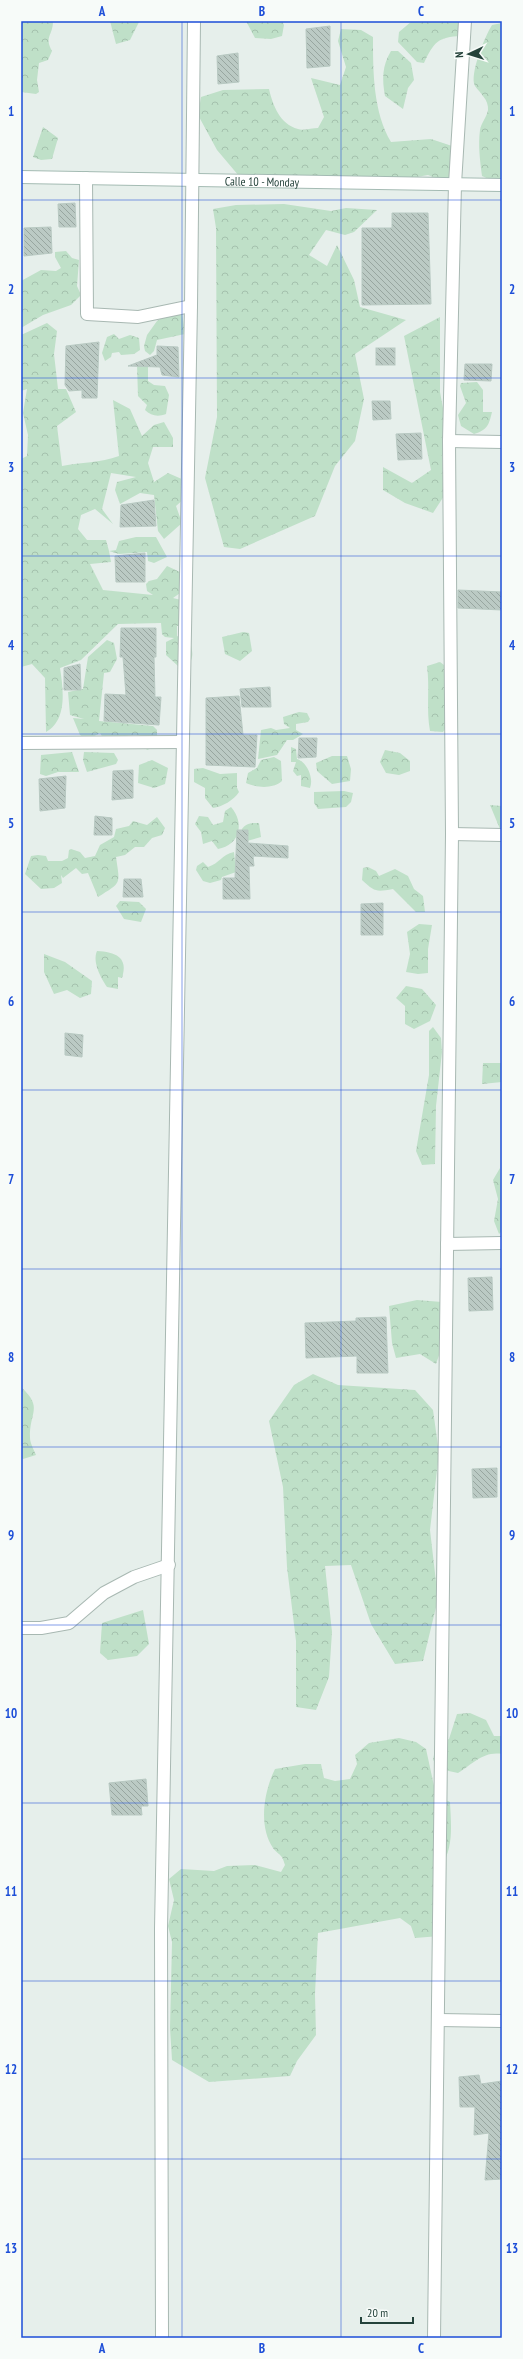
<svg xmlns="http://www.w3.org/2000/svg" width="523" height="2359" font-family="'PT Sans Narrow',sans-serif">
<defs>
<pattern id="forest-crowns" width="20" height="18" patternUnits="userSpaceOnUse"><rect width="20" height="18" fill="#bfe0c8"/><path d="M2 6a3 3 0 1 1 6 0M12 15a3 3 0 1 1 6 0" fill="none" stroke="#a4c1ad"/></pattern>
<pattern id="building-back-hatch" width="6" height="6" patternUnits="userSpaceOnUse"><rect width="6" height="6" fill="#bbcac4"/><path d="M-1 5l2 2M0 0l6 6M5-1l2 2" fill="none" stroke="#98a6a0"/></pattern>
</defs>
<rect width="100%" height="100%" fill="#e6efeb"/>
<g fill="url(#forest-crowns)">
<path d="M21,21H53C53,36 44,36 52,51L48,60L39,63L37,80L39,92L36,94L21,92Z"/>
<polygon points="110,21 139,21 139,22 130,40 116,44"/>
<polygon points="246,21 282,21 284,25 282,36 271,39 255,38"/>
<path d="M412,21H462L461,36C438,37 434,42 424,63L417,62L398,42L399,32Z"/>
<path d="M502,23V182H495L482,176C480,161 478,145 480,130C481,123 487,117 488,110C489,100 480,93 475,86C469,75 485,36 492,25Z"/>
<path d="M341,29L361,30L373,37C373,71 373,112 391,142L431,139L455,147L457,177L443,181L428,175L400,180L239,176L217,150L198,115L201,97L223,90L269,89C273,106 280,124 298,129C303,131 312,128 318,128L324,117L311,78L340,85L346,67L338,41Z"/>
<path d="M391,51H398L411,63L414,80L408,88L403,109L385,96C382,79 382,66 391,51Z"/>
<polygon points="43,127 58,138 52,159 41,160 33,157"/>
<polygon points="284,204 331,211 346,208 377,210 354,232 345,235 326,230 309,255 327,266 337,245 354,280 360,307 406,320 355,354 364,399 355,441 335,466 315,516 240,549 224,547 205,478 217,417 216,228 213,209 236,205"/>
<polygon points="66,251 72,258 79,260 77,286 81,295 71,305 43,315 21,328 21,281 41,270 56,271 61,268 55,257 55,252"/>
<polygon points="181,305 185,334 157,340 154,351 150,355 145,351 144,346 147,335 157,321"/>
<polygon points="440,317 440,392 449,441 442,456 444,496 433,513 405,503 383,490 383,467 412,483 431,470 404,336"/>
<path d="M47,323L57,331L54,354L58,389H66L76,412L57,426L62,466C81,462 100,463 119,456L113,400L130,409L142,436L154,425L164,422L173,438V447H153L148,463L154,482L168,473L184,480L185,498L176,506L182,523L164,539L158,531L154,495L140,493L120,504L115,490L117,482L136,477L111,473L102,509L113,524L95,509L81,515L78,529L87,540H106L109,551L116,550L119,541L136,537H156L167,557L154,563L148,561L147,552L119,554L109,551L111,562L90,564L103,590L153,595L147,591L146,584L149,581L157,579L167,566L180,572L185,581L183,591L173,598L189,602L188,623L177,626V636L190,642C193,653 194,658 187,667L178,666L166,655V642L174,638L165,637L162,634L161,623L118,624L81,660L60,668C63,688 68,720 46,732L45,678L32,664L21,667V459L27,456L28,435L23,413L27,389L21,391V335Z"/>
<polygon points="114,334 119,339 130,335 139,338 140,350 134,354 121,355 119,352 112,353 111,357 105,361 102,353 107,337"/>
<path d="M148,364V381L154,385L165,386L169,395L166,414C158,417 151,416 145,410L147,405L138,396L137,365Z"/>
<path d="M477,382L483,390V412H492C489,424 488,430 474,434L461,426L458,415L466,403L460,386L461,383Z"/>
<polygon points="243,632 249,633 252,651 240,661 225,654 222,637"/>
<polygon points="107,640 114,643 117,659 110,672 104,673 99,721 153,726 157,730 157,746 147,750 142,744 141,736 136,735 103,738 100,733 87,740 80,735 73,718 84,719 70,715 68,692 83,689 88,657"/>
<path d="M440,662L448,668L453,717L443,732L430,731C426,709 430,688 427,666Z"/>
<polygon points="299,712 307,713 310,719 308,722 296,724 296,730 303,734 293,740 287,740 277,755 258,759 261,730 271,728 276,730 290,728 284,724 283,717"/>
<path d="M291,747L296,749L297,759C307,762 314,778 310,788L301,786V775L297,776L293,771L296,762H291Z"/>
<polygon points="385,750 400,753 410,761 410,771 399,775 386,773 380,762"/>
<polygon points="72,752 79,772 58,772 46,776 40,774 41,755"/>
<polygon points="84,752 114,753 118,760 116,764 87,772 83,760"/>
<polygon points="332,756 347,756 351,769 350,781 332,784 317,771 316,763"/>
<path d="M274,757L281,761L282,781C273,789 257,788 246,783L248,773L257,768L261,760Z"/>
<polygon points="152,760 168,768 165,784 154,788 138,783 139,765"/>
<path d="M203,768L220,774L237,773V788L239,792C234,800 222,807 213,808L205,798V788L194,782V769Z"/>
<polygon points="344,791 353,793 351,802 346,807 318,809 314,803 314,792"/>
<polygon points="490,805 502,806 502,829 500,829"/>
<path d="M231,807C245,823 240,845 218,849L212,841L203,844L201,832L195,824L199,816L208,817L213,825L223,822L225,811Z"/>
<path d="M157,817L165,828L162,835L152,838L144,847H135L125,855L116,857C120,885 122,882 98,897L88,873L82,874L76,868L63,878L61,875L62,883L54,888L41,889L25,874L31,856L38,855L46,856L48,861H62L68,858L69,850L71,849L80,852L85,858L95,856L100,845L114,837L116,829L129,826L133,821L147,825Z"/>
<path d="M259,823L261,837L247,841L241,831C245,823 250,823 259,823Z"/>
<path d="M234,852L236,872L222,877L221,880L210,883L203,881L196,870L197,866L203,862L208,867C220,863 221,855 234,852Z"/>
<path d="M368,867L376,871L379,876L395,869L408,876L414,889L423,896L425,912H416L393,889C376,892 375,892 362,880L363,868Z"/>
<polygon points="120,901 139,902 146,909 141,922 124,919 116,906"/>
<polygon points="419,924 432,925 428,949 428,973 418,974 406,972 410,954 407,932"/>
<path d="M97,951C115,952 129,957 122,978L118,977V989L107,987C101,978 92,962 97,951Z"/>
<polygon points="44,954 65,962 92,981 91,994 80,998 67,990 54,994 44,972"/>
<polygon points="406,986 422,989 436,1005 430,1021 414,1029 405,1024 405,1006 396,998"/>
<polygon points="433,1027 441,1038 442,1052 436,1106 435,1164 422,1165 416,1151 429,1075 429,1031"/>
<polygon points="483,1063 502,1063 502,1082 482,1084"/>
<polygon points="500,1168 502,1231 499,1234 494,1221 498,1199 493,1180"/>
<polygon points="417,1300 442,1302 446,1335 436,1364 420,1354 396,1358 392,1343 389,1306"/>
<polygon points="313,1374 338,1385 415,1390 433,1410 439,1453 430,1530 438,1599 423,1661 395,1664 371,1624 351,1565 325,1566 332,1632 329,1677 316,1710 296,1707 296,1641 287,1567 283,1487 269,1421 294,1385"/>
<path d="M21,1387C44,1408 29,1412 30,1438C30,1443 34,1450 36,1455L23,1459L21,1457Z"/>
<polygon points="143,1610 149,1644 137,1656 108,1660 100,1653 102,1623"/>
<path d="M470,1713L486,1720L494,1736H502V1754C483,1751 473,1764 458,1773L444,1770L433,1760L436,1745L449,1739L457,1714Z"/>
<path d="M399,1738L416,1742L426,1749L436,1795L450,1802C451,1824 454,1848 441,1866L440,1936L415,1938L411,1926L400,1918L318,1933L315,1994L316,2035L297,2061L290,2076L209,2082L172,2060L170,2028L172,1942L168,1926L174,1900L169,1879L181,1869L214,1871L227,1866L255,1865L281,1872L285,1865C282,1853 279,1856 273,1848C258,1826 264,1791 275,1769L305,1764H321L324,1778L335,1781L350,1779L357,1764L355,1755L369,1743Z"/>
</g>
<g fill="url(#building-back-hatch)" stroke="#b8c9c2">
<polygon points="330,26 330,66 307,68 306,29"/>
<polygon points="238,53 239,82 218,84 217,56"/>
<polygon points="75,203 76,227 59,227 58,204"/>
<polygon points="392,213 428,213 431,304 362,305 362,228 392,228"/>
<polygon points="51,227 52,253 24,256 24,228"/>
<polygon points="99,342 97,398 82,398 82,390 69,391 65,385 66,346"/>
<polygon points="157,346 178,347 179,377 162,375 160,367 128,366 157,355"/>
<rect x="376" y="348" width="19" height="17"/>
<polygon points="465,364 492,364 491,381 464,380"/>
<polygon points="372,401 390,401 391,419 373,420"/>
<polygon points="421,433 422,459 398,460 396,434"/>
<polygon points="154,500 156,526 120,527 121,505"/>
<polygon points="145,553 145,582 116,582 115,556"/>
<polygon points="458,590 502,592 502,610 458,608"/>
<polygon points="121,628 156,628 156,657 154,657 155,697 161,697 159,725 104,721 105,694 126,695 123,657 120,657"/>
<polygon points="80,664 81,690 64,690 64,668"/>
<polygon points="270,687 271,707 242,707 240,689"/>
<polygon points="239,696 243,735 257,735 255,767 206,765 206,698"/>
<polygon points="299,738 317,738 316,757 298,758"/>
<polygon points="133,770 133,798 112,800 113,771"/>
<polygon points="66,776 65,808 40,811 39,779"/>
<polygon points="95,816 112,818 112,835 94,835"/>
<polygon points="237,830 248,830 248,843 288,846 288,858 253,856 254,866 249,866 250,899 223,899 223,878 235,878"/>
<polygon points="124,879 141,879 143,897 123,897"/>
<polygon points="383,903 383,935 361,935 361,904"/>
<polygon points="65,1033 83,1035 82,1057 65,1055"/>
<polygon points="492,1277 493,1310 469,1311 468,1278"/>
<polygon points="386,1317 388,1373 357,1373 357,1356 306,1358 305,1323 356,1321 356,1318"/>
<polygon points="497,1468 497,1497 473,1498 472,1469"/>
<polygon points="146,1779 148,1806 141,1806 142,1815 112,1815 109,1783"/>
<polygon points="479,2075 481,2084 502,2081 502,2179 485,2180 489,2133 474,2135 475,2107 460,2107 459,2077"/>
</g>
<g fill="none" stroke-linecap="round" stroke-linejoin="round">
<g stroke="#a8b8b2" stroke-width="14">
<g id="street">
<polyline points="86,178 87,314 138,317 191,306"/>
<polyline points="449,441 502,442"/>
<polyline points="21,743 182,742"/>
<polyline points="452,834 502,835"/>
<polyline points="447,1244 502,1243"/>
<polyline points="21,1628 41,1628 69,1623 104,1593 134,1577 169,1565"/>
<polyline points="439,2020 502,2021"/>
<polyline points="162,2338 161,1929 191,306 194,21"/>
<polyline points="434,2338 452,834 449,441 455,184 465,21"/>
</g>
</g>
<g stroke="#a4bbb3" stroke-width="14">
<g id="secondary">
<path id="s1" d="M21,177L502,185"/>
</g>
</g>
<use href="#street" stroke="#fff" stroke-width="12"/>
<use href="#secondary" stroke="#fff" stroke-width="12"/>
</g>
<path fill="none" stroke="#1d4ed8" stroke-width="1" stroke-opacity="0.55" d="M182,21V2338M341,21V2338M21,200H502M21,378H502M21,556H502M21,734H502M21,912H502M21,1090H502M21,1269H502M21,1447H502M21,1625H502M21,1803H502M21,1981H502M21,2159H502"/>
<g text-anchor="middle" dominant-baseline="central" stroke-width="3" stroke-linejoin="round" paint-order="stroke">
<g font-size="12" fill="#24423a" stroke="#f7fbf9">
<text stroke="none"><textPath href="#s1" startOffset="241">Calle 10 - Monday</textPath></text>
</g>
</g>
<rect width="523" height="2359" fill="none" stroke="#f7fbf9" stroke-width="44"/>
<g transform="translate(469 54) rotate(266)" stroke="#f7fbf9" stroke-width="3" paint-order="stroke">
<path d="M0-3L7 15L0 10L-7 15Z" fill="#24423a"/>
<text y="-6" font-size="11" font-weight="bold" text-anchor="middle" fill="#24423a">N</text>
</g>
<path d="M361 2317v6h52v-6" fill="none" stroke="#24423a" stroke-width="2"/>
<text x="367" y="2317" font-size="12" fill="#24423a" stroke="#f7fbf9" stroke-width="3" paint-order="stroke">20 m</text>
<rect x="22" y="22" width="479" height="2315" fill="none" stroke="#1d4ed8" stroke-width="1.5"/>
<g font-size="13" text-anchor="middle" font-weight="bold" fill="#1d4ed8">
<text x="102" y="16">A</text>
<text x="262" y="16">B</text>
<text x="421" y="16">C</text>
<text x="11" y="116">1</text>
<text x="512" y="116">1</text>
<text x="11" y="294">2</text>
<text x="512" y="294">2</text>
<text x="11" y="472">3</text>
<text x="512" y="472">3</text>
<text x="11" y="650">4</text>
<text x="512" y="650">4</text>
<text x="11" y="828">5</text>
<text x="512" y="828">5</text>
<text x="11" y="1006">6</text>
<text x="512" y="1006">6</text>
<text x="11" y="1184">7</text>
<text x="512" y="1184">7</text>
<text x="11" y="1362">8</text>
<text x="512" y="1362">8</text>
<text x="11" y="1540">9</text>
<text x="512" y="1540">9</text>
<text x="11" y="1718">10</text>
<text x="512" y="1718">10</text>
<text x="11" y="1896">11</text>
<text x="512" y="1896">11</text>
<text x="11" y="2074">12</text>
<text x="512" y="2074">12</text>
<text x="11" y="2253">13</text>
<text x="512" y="2253">13</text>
<text x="102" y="2353">A</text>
<text x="262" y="2353">B</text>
<text x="421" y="2353">C</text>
</g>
</svg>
